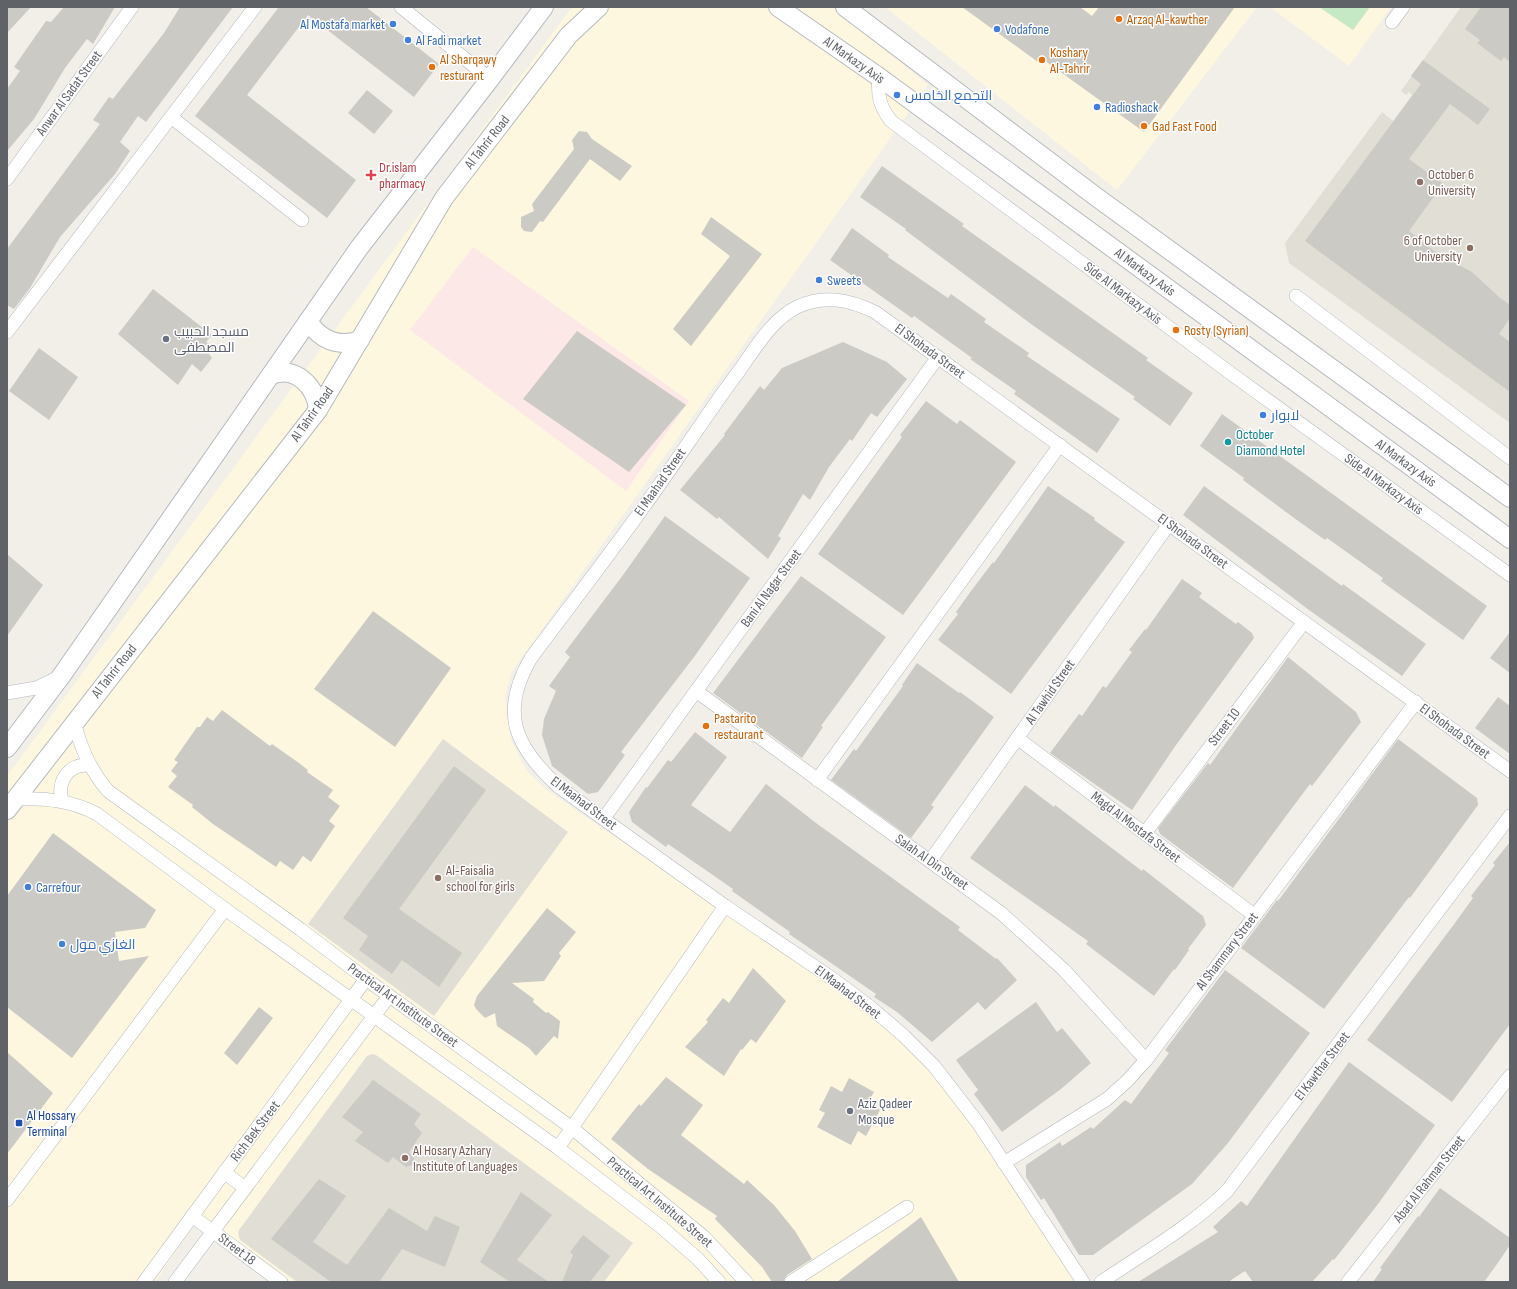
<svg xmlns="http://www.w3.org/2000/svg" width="1517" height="1289" font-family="'Sofia Sans Condensed',Cairo,sans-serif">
<rect width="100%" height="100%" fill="#f1efe8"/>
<g fill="#fef7e0">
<polygon points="572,7 832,7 928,85 511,673 505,698 511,740 526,770 545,789 873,1013 901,1036 957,1101 1080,1282 287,1282 195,1224 155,1282 7,1282 7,776"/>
<polygon points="885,7 1257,7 1117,190"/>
<polygon points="1270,7 1391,7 1349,66"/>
</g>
<g fill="#e1ded6">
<polygon points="1461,7 1510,7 1510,423 1289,263 1285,243 1382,112 1393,121 1412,95 1409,92 1406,95 1401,91"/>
<polygon points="443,739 568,832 434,1016 308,924"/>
<polygon points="372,1054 376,1055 633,1243 604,1282 297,1282 240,1240 238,1233 239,1230 367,1056"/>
</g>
<polygon fill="#fce8e6" points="473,247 689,401 626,491 410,330"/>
<polygon fill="#c5e8c5" points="1319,7 1370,7 1353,30"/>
<g fill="#cccac5">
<polygon points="7,7 31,7 7,33"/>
<polygon points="64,7 115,7 93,44 87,39 65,68 34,119 7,151 7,89 20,71 14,67 46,21 51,22"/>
<polygon points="180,7 233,7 146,122 138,116 120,142 130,151 115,174 60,237 30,288 14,309 7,305 7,249 100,124 93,120 109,97 113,99 164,33"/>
<polygon points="279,7 366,7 439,64 414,97 308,15 247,95 356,180 327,218 195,116"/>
<polygon points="962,7 1080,7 1092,16 1099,7 1235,7 1144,132 1041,58 1038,62"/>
<polygon points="1481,7 1510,7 1510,62 1504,57 1501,61 1477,43 1480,40 1465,29"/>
<polygon points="1423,60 1490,109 1478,125 1450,104 1409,159 1443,184 1409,231 1438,254 1472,272 1500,298 1510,305 1510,318 1499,334 1510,342 1510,392 1305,241 1421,84 1411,76"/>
<polygon points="367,90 393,111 374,134 348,113"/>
<polygon points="579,131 587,132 592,139 632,166 620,181 590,159 543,222 540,221 532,232 524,231 521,227 521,217 534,211 532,204 574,149 572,140"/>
<polygon points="882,166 964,224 962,226 1148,358 1146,360 1193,393 1170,426 1133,399 1135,397 1031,324 905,230 906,229 860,197"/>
<polygon points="711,217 762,254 691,346 673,329 730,256 701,234"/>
<polygon points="852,228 889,255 888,257 948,298 951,294 986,319 984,322 1029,353 1027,356 1120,419 1097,453 1014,394 1016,391 970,359 972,358 914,316 912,318 830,260"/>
<polygon points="153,289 212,335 206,342 215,346 209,354 212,358 201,372 192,364 178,385 118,334"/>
<polygon points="577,331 686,405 629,472 523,399"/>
<polygon points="843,342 887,362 907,379 877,417 871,413 852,441 850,439 829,467 810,500 803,494 778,536 781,538 768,559 719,517 717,519 680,490 725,435 724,434 760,386 764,390 782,368"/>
<polygon points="39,348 78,377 49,420 9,391"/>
<polygon points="926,401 957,424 960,420 1016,462 903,615 818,554 902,437 900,435"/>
<polygon points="1222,414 1487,606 1463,640 1381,581 1383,578 1327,538 1325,540 1290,515 1243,480 1244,478 1200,446"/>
<polygon points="1048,486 1095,518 1094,520 1125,542 1011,694 938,640 958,614 956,612 971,591 993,562 994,563"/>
<polygon points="1204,486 1342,586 1343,584 1426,644 1402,676 1309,610 1183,515"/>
<polygon points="665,516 750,578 694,657 621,752 625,755 598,792 588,794 552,766 542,735 544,719 556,691 549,686 570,657 565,652 623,575"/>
<polygon points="7,554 43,585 7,636"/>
<polygon points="801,576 886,637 821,726 823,727 802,758 713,693"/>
<polygon points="1182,579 1202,593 1199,597 1236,624 1238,622 1252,633 1254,638 1176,745 1132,810 1050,753 1079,714 1082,716 1103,686 1106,688 1132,652 1129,650 1145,629 1146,630"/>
<polygon points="373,611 451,668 395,747 314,689"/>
<polygon points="1510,632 1510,673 1490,658"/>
<polygon points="1288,657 1356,712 1361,722 1312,786 1310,784 1289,812 1233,888 1160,834 1158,828 1208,763 1210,765"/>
<polygon points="917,663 959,693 960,692 994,717 931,805 934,807 911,838 831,780 854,749 856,751 903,686 902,685"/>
<polygon points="1498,697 1510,706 1510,754 1475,728"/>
<polygon points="222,710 270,746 272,744 299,763 308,770 307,772 333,790 328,797 340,806 329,821 335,826 311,862 303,856 293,870 280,861 276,867 213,824 192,807 193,805 168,787 177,776 171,771 178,762 174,760 197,727 200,727 207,717 213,721"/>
<polygon points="695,732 727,757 691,805 730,832 766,784 816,823 960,927 958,930 996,959 997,958 1017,980 985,1010 978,1002 932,1042 897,1012 874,997 876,994 789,934 790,932 732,891 733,889 668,844 666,847 632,822 629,812 646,787 647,788 668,760 671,762"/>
<polygon points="1398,739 1477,798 1478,805 1410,898 1409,897 1324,1009 1241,948 1277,900 1278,901"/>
<polygon points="454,766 486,790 399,909 462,953 439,987 402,960 392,974 359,950 368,936 343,918"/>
<polygon points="1025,785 1054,807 1055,805 1142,871 1143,869 1203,916 1206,925 1188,949 1189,950 1175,970 1174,969 1154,996 1086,944 1088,941 970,858"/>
<polygon points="53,833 156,910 145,928 115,932 119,961 149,956 72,1058 7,1007 7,896"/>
<polygon points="1510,842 1510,1024 1452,1102 1367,1040 1452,927 1473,898 1471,896 1495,865 1493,863"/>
<polygon points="547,908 576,932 559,953 561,956 544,981 512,983 534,999 533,1002 546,1013 548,1012 560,1021 558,1039 554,1036 536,1056 529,1048 497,1026 495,1013 485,1018 476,1009 474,1005 477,996"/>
<polygon points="753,968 786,1001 756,1043 751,1039 742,1050 741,1049 724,1076 685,1047 708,1022 706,1020 723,998 729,1003"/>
<polygon points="1225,970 1310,1033 1228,1143 1192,1184 1093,1255 1079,1255 1044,1198 1041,1200 1026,1177 1026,1165 1060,1142 1062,1146 1091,1127 1093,1129 1125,1100 1131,1104 1169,1053 1165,1050"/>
<polygon points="1036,1002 1057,1032 1062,1028 1091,1063 1061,1089 1002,1132 974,1094 978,1090 956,1060"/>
<polygon points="259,1007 273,1018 237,1065 224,1053"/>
<polygon points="7,1052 53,1093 7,1154"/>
<polygon points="1349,1062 1435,1125 1378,1204 1334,1260 1333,1259 1312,1282 1253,1282 1245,1271 1228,1282 1138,1282 1218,1232 1213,1227 1241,1201 1247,1206"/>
<polygon points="666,1077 703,1105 681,1135 744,1184 747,1180 774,1205 795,1231 812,1259 787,1275 783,1282 772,1282 762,1267 715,1219 717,1216 648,1169 611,1139 639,1104 641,1106"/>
<polygon points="849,1078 874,1092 869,1101 878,1106 876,1107 880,1110 866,1136 858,1131 851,1145 817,1127 825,1113 819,1110 831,1086 842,1092"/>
<polygon points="373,1080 421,1114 414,1124 422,1133 409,1152 414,1158 413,1165 406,1167 393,1157 388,1163 355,1141 363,1132 342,1117"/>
<polygon points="319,1179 346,1196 313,1242 347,1265 389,1208 427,1231 435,1216 460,1227 445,1267 402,1249 379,1282 331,1282 271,1239"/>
<polygon points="1440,1188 1510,1238 1510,1245 1497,1264 1484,1282 1373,1282 1382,1269 1380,1268 1418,1216 1419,1217"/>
<polygon points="521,1192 552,1215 517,1260 549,1282 510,1282 480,1262"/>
<polygon points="921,1217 959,1282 837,1282"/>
<polygon points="583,1235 610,1256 590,1282 562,1282 573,1255 570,1252"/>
</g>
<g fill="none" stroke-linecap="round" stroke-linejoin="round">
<g stroke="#b5b8bc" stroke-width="14">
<g id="street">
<polyline points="401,7 490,79"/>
<polyline points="1392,22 1403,7"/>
<path d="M879,77C877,95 880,107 891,121L1233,375L1510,575"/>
<polyline points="171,117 302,220"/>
<polyline points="7,179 132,7"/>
<polyline points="1296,296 1510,458"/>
<polyline points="7,332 255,7"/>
<polyline points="696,691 1001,913 1064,970 1146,1060"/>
<polyline points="7,693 36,688 59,677"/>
<path d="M74,722C81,748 90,770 108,791L300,929L366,979L572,1128L704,1237L746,1282"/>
<polyline points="1017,738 1254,915"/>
<polyline points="817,780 1060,445"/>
<path d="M15,799C44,798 71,800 97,814L225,909L558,1148L660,1226L698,1259L719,1282"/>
<path d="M62,801C57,781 68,764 89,765"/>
<polyline points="604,818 938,357"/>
<polyline points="1145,833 1304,622"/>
<polyline points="930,861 1169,524"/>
<polyline points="558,1148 725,906"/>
<polyline points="1004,1163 1107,1099 1127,1081 1146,1060 1416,702"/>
<polyline points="224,1172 245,1188"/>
<polyline points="7,1200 225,909"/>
<polyline points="192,1216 281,1282"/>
<polyline points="144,1282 366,979"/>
<polyline points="175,1282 389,996"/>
<polyline points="791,1282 907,1207"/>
<path d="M1083,1282L978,1123L934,1066L903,1035L869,1006L833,979L725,906L559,787C515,747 499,713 531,658C569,607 608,557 645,505C677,461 706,415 739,371C755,349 771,320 797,307C824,294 850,300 875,312L1510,771"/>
<path d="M1101,1282C1144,1253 1190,1227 1227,1191L1510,816"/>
<polyline points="1348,1282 1510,1076"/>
</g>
</g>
<g stroke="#b6babf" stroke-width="20">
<g id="secondary">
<polyline points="778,7 879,77 1510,539"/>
<polyline points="845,7 1095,196 1510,498"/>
<path d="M308,321C320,340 339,348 360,340"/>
<path d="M271,375C295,365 316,386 318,410"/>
<polyline points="7,748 62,675 359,248 490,79 544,7"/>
<polyline points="7,810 318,410 444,198 569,35 599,7"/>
</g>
</g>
<use href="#street" stroke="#fff" stroke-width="13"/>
<use href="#secondary" stroke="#fff" stroke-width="18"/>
</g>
<g fill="#e8710a" stroke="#fff" stroke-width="1.5">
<circle cx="1119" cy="19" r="4"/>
<circle cx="1042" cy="60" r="4"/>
<circle cx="432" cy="67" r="4"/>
<circle cx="1144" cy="126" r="4"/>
<circle cx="1176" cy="330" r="4"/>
<circle cx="706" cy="726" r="4"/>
</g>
<g fill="#3f7fe0" stroke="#fff" stroke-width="1.5">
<circle cx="393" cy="24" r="4"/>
<circle cx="997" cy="29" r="4"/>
<circle cx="408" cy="40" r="4"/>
<circle cx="897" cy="95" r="4"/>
<circle cx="1097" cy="107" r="4"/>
<circle cx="819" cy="280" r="4"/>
<circle cx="1263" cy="415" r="4"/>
<circle cx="28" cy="887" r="4"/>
<circle cx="62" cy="944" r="4"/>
</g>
<path fill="#e0444e" stroke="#fff" stroke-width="1.5" d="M369 169h4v4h4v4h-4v4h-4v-4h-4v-4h4z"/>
<g fill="#8d6e63" stroke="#fff" stroke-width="1.5">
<circle cx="1420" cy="182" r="4"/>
<circle cx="1470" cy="248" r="4"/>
<circle cx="438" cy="878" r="4"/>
<circle cx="405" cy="1158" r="4"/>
</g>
<g fill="#6b7280" stroke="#fff" stroke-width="1.5">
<circle cx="166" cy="339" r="4"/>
<circle cx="850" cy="1111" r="4"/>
</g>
<circle fill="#0f9aa8" stroke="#fff" stroke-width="1.5" cx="1228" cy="442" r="4"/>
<rect fill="#1a4fb4" stroke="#fff" stroke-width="1.5" x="15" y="1119" width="8" height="8" rx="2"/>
<g text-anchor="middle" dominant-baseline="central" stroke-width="3" stroke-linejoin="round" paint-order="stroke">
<g font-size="14" fill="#c56008" stroke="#fff" text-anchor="start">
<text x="1127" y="19">Arzaq Al-kawther</text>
<text x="1050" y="52">Koshary<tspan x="1050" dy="16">Al-Tahrir</tspan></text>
<text x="440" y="59">Al Sharqawy<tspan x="440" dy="16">resturant</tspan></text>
<text x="1152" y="126">Gad Fast Food</text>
<text x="1184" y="330">Rosty (Syrian)</text>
<text x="714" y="718">Pastarito<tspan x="714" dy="16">restaurant</tspan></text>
</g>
<g font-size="14" fill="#366cbe" stroke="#fff" text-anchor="start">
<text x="385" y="24" text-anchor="end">Al Mostafa market</text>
<text x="1005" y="29">Vodafone</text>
<text x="416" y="40">Al Fadi market</text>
<text x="905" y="95">التجمع الخامس</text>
<text x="1105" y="107">Radioshack</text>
<text x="827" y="280">Sweets</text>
<text x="1271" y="415">لابوار</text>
<text x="36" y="887">Carrefour</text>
<text x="70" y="944">الغازي مول</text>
</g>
<g font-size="14" fill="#5f6368" stroke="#fff">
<text transform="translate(854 60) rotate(35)">Al Markazy Axis</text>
<text transform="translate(69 93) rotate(-54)">Anwar Al Sadat Street</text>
<text transform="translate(487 142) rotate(-52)">Al Tahrir Road</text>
<text transform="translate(1145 272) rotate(36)">Al Markazy Axis</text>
<text transform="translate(1123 293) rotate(37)">Side Al Markazy Axis</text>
<text transform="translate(930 351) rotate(36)">El Shohada Street</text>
<text transform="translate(312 414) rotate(-55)">Al Tahrir Road</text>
<text transform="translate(1406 463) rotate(36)">Al Markazy Axis</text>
<text transform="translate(660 482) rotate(-55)">El Maahad Street</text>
<text transform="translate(1384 484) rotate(36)">Side Al Markazy Axis</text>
<text transform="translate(1193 541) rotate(36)">El Shohada Street</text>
<text transform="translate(771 588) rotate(-54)">Bani Al Nagar Street</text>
<text transform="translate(114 671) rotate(-52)">Al Tahrir Road</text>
<text transform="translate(1050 692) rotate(-55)">Al Tawhid Street</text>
<text transform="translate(1224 727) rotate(-53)">Street 10</text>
<text transform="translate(1455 731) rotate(36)">El Shohada Street</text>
<text transform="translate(584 803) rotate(37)">El Maahad Street</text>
<text transform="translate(1136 827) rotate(37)">Magd Al Mostafa Street</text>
<text transform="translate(932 862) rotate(35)">Salah Al Din Street</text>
<text transform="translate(1227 951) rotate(-53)">Al Shammary Street</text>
<text transform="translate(848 992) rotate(37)">El Maahad Street</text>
<text transform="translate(403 1005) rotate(36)">Practical Art Institute Street</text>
<text transform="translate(1322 1066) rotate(-53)">El Kawthar Street</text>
<text transform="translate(255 1131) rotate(-53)">Rich Bek Street</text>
<text transform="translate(1429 1179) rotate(-52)">Abad Al Rahman Street</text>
<text transform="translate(660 1202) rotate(40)">Practical Art Institute Street</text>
<text transform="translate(237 1249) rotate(37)">Street 18</text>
</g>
<g font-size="14" fill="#be3a42" stroke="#fff" text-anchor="start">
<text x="379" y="167">Dr.islam<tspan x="379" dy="16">pharmacy</tspan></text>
</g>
<g font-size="14" fill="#785e54" stroke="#fff" text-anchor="start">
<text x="1428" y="174">October 6<tspan x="1428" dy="16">University</tspan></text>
<text x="1462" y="240" text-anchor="end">6 of October<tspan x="1462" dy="16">University</tspan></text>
<text x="446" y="870">Al-Faisalia<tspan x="446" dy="16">school for girls</tspan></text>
<text x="413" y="1150">Al Hosary Azhary<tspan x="413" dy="16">Institute of Languages</tspan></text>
</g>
<g font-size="14" fill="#5b616d" stroke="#fff" text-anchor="start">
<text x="174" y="331">مسجد الحبيب<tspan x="174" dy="16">المصطفى</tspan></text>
<text x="858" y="1103">Aziz Qadeer<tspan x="858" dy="16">Mosque</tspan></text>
</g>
<g font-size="14" fill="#0d838f" stroke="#fff" text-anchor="start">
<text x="1236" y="434">October<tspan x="1236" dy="16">Diamond Hotel</tspan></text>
</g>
<g font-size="14" fill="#164399" stroke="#fff" text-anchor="start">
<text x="27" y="1115">Al Hossary<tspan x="27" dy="16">Terminal</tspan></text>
</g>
</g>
<rect width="1517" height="1289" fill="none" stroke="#5f6368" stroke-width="16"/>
</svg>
